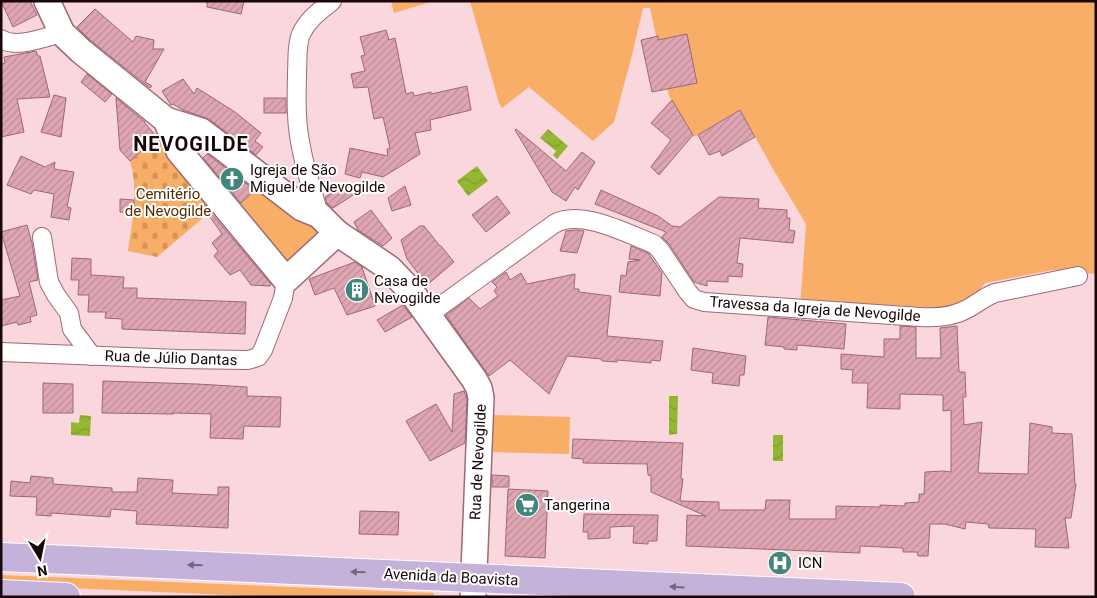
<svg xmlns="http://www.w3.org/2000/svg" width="1097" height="598" font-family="Roboto,sans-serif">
<defs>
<pattern id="cemetery-stones" width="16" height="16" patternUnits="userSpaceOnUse" patternTransform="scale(1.25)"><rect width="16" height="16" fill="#f8ae66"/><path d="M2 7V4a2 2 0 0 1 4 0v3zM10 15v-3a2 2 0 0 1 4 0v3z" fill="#d49457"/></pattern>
<pattern id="water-waves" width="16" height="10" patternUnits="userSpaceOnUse" patternTransform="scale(1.25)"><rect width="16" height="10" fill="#93b732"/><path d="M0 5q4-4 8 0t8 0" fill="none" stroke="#7e9c2b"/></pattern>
<pattern id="building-hatch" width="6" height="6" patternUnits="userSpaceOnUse" patternTransform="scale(1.25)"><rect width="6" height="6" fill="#dea5b2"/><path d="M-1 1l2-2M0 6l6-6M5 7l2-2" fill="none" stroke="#be8d98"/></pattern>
</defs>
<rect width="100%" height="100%" fill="#fad6dd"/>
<g fill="#f8ae66">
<polygon points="391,1 434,1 394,13"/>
<polygon points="470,1 1096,1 1096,274 1053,270 985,283 977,294 953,311 800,308 806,224 773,169 740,110 694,137 669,96 650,8 643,8 631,59 614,122 593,141 529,87 502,108 499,103"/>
<polygon points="259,185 328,237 288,274 234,210"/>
<polygon points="494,415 570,417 569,454 493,452"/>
<polygon points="1,575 434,593 434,597 273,597 1,585"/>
</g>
<path fill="url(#cemetery-stones)" d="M157,137L217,206L157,257L128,251C132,221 139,190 130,161Z"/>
<g fill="url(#water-waves)">
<polygon points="548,129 568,146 557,159 553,155 556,151 540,138"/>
<polygon points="477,166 488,181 468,196 457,181"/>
<polygon points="669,396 678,396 677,434 669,435"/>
<polygon points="80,415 91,416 90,436 71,435 71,422 79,423"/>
<rect x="773" y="435" width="10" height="26"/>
</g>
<g fill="url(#building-hatch)" stroke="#9d6875">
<polygon points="1,1 30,1 37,15 13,27"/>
<polygon points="207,1 244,1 241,14 207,7"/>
<polygon points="95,9 133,42 136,36 154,40 153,49 164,49 145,82 152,86 150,88 90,40 77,27"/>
<polygon points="386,30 389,40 395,38 406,94 413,92 414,96 431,92 431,94 467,86 471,110 430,120 431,130 415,133 420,154 383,177 362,172 360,178 345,174 350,148 388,156 387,149 390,148 383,117 374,119 368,87 354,88 351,74 365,71 361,56 365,55 360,37"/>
<polygon points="687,34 697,83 652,92 641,40 658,36 658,40"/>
<polygon points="36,51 38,56 40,56 50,97 17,99 24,132 1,137 1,64 5,63 4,57"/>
<polygon points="87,74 112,94 105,102 81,82"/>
<polygon points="183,79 194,94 197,88 235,112 261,133 255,141 263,147 256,155 209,119 183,110 173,104 171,105 162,91"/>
<polygon points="54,95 66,98 61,137 41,132"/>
<polygon points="116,98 145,122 144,122 157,137 130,161 120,150"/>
<rect x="264" y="98" width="22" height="15"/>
<polygon points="672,100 693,135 659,175 651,167 671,140 651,123"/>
<polygon points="740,110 755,137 722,156 720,151 709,155 698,135"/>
<polygon points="516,129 566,171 582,152 595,162 578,190 575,187 566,201 552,192 515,130"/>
<polygon points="207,154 255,190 241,203 203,158"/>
<polygon points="21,156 45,167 55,162 54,169 74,172 67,207 71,208 69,220 51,217 54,194 34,190 31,194 7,185"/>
<polygon points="346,184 353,195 333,208 327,203 325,197"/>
<polygon points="405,186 411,205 392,211 388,198"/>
<polygon points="601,190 658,216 672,226 680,227 719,197 759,199 758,208 787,210 787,218 790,218 789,230 795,231 793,243 740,238 737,263 743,264 742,277 728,276 728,282 707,281 707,286 694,282 669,244 662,237 666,232 595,204"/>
<polygon points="497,196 510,213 486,232 472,215"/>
<polygon points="120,199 134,200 134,213 120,212"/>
<polygon points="371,210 392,238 383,246 358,230 354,222"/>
<polygon points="210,212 271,284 270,286 251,285 240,270 230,275 214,256 218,251 212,243 222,234 208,214"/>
<polygon points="27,225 32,243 38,280 29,282 37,315 30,317 31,322 18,325 17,322 1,326 1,300 20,296 1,232"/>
<polygon points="420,226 424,226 440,246 441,246 454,262 427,285 407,259 401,240"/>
<polygon points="577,230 584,231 577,253 560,251 566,231"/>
<polygon points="631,246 648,253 662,273 660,296 619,292 621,275 626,276 628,262 640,260 629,259"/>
<polygon points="72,258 91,259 91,275 124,277 123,288 137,288 137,298 246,302 245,334 122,329 122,319 105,318 106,312 88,312 89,295 78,295 79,280 71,280"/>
<polygon points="355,262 362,267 375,306 347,315 334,288 315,295 309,279"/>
<polygon points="506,272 510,280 521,273 527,284 575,274 574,289 579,289 579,292 611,296 607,336 663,341 660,361 651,360 651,363 617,360 617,362 602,361 602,359 567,356 549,394 510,360 489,376 446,315 469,298 480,309 498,296 494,291 497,287 492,282"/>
<polygon points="403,305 412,317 385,332 377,320"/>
<polygon points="768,317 846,324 844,349 797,345 797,350 784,349 784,347 765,345"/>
<polygon points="900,326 916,327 916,358 941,358 940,328 957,326 959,372 965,372 966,397 963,397 964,425 982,422 978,473 1028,474 1030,423 1052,427 1052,433 1072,434 1075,484 1076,484 1071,518 1065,518 1069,548 1035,547 1036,529 989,528 988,524 966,522 965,529 945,524 930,524 928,556 918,556 917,552 903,552 903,548 860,546 860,553 686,546 687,515 706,516 651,492 651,476 648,475 647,464 583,463 583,459 572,458 573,439 683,443 681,479 683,479 680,501 719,502 719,510 765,510 766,500 790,500 789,519 836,519 836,506 880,507 880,505 905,506 905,503 919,502 919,494 924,494 925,472 943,471 951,472 951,410 943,411 943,395 900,394 900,409 867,408 868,383 852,383 853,370 841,369 841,354 884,357 884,339 900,339"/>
<polygon points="693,348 746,356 744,375 740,375 739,386 712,383 713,373 691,370"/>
<polygon points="103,381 197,384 247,387 247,396 281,397 280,427 244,426 243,439 210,438 211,414 173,413 173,414 102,413"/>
<polygon points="43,383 73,384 73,413 43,413"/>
<polygon points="464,391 467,399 465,443 430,461 406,421 436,404 452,432 454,394"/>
<polygon points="492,475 509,476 509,487 492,487"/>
<polygon points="31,476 53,478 53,484 112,488 112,492 137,492 138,478 173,480 172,493 218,495 218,487 229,487 228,528 136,524 137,511 111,509 110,517 51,513 51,516 36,515 37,497 10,496 11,481 30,483"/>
<polygon points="508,489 548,491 545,558 505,556"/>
<polygon points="360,511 399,512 398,535 359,534"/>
<polygon points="584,514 658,515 657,541 648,541 648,544 633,543 634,526 610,527 610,538 588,539 588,532 583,532"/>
</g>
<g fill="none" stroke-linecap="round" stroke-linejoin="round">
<g stroke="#9d6976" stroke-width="20">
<g id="street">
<path d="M1,39C16,49 45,37 62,33"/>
<path d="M319,215C310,182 298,148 297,114C296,100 297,86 297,72C298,60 296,46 301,34C308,19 320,11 332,1"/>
<polyline points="42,237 49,282 56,295 69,313 72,329 92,356"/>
<path d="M428,315L554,224C580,208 628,234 654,244L660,250L688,292L694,299L704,302L920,317C936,318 953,317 967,309C977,304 984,297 995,293L1078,276"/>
<polyline points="1,352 178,359 248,360 258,357 263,350 283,298 286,280"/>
</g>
</g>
<g stroke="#9d6976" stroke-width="28">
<g id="secondary">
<polyline points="47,1 62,33 81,51 166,120 201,131 302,208 319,215 337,233 286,280 179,151 166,120"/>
<polyline points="337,233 389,268 410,290 474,379 479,388 481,398 473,597"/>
</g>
</g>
<g stroke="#fff" stroke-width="30">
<g id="primary">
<polyline points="1,557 901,597"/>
<polyline points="1,594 66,597"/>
</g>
</g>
<use href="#street" stroke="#fff" stroke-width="18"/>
<use href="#secondary" stroke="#fff" stroke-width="25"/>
<use href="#primary" stroke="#c4b2da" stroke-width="28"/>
</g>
<defs><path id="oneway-solid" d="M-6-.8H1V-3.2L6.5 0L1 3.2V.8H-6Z" transform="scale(1.25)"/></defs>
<g fill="#77657c">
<use href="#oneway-solid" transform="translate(195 565) rotate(-178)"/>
<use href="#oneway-solid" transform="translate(358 572) rotate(-178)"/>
<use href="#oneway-solid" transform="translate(677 587) rotate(-177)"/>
</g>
<defs>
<g id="church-disc" transform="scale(1.25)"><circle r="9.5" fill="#40867c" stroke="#fff"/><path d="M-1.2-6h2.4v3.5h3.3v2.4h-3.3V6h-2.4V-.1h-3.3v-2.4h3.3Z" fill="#fff"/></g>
<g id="building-disc" transform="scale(1.25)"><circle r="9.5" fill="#40867c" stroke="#fff"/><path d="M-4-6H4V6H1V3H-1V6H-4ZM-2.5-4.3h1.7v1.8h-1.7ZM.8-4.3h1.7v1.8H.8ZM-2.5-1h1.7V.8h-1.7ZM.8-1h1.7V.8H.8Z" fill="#fff"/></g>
<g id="supermarket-disc" transform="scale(1.25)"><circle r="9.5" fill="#40867c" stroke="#fff"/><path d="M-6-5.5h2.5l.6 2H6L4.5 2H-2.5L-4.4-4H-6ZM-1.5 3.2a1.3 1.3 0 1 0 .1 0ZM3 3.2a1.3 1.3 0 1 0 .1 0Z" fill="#fff"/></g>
<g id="hospital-disc" transform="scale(1.25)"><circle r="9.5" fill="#40867c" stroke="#fff"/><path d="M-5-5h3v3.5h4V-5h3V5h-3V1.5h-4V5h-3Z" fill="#fff"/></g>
</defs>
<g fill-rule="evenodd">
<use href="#church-disc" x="232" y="179"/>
<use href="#building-disc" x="357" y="290"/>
<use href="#supermarket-disc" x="527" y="505"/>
<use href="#hospital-disc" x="780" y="563"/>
</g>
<g text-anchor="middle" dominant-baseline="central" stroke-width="4" stroke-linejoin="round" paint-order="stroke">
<g font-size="15" fill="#18060a" stroke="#fff" text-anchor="start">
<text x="250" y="170">Igreja de São<tspan x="250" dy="17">Miguel de Nevogilde</tspan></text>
<text x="374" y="281">Casa de<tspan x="374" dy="17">Nevogilde</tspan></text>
<text x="544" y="505">Tangerina</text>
<text x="798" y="563">ICN</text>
</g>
<g font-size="15" fill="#532e02" stroke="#fff">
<text x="168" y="194">Cemitério<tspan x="168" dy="17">de Nevogilde</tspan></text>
</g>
<g font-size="15" fill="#18060a" stroke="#fff">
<text transform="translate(815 309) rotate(4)">Travessa da Igreja de Nevogilde</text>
<text transform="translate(171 358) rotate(2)">Rua de Júlio Dantas</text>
<text transform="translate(478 462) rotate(-87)">Rua de Nevogilde</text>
<text transform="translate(451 577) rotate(3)">Avenida da Boavista</text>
</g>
<g font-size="20" font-weight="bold" letter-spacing="1" fill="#18060a" stroke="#fff">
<text x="191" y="144">NEVOGILDE</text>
</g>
</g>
<rect width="1097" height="598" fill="none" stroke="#18060a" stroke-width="5"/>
<g transform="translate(40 558) rotate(170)" stroke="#ffffff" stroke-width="4" paint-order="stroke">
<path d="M0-4L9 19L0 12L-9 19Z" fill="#18060a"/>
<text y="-8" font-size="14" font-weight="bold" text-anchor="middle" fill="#18060a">N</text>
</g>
</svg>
